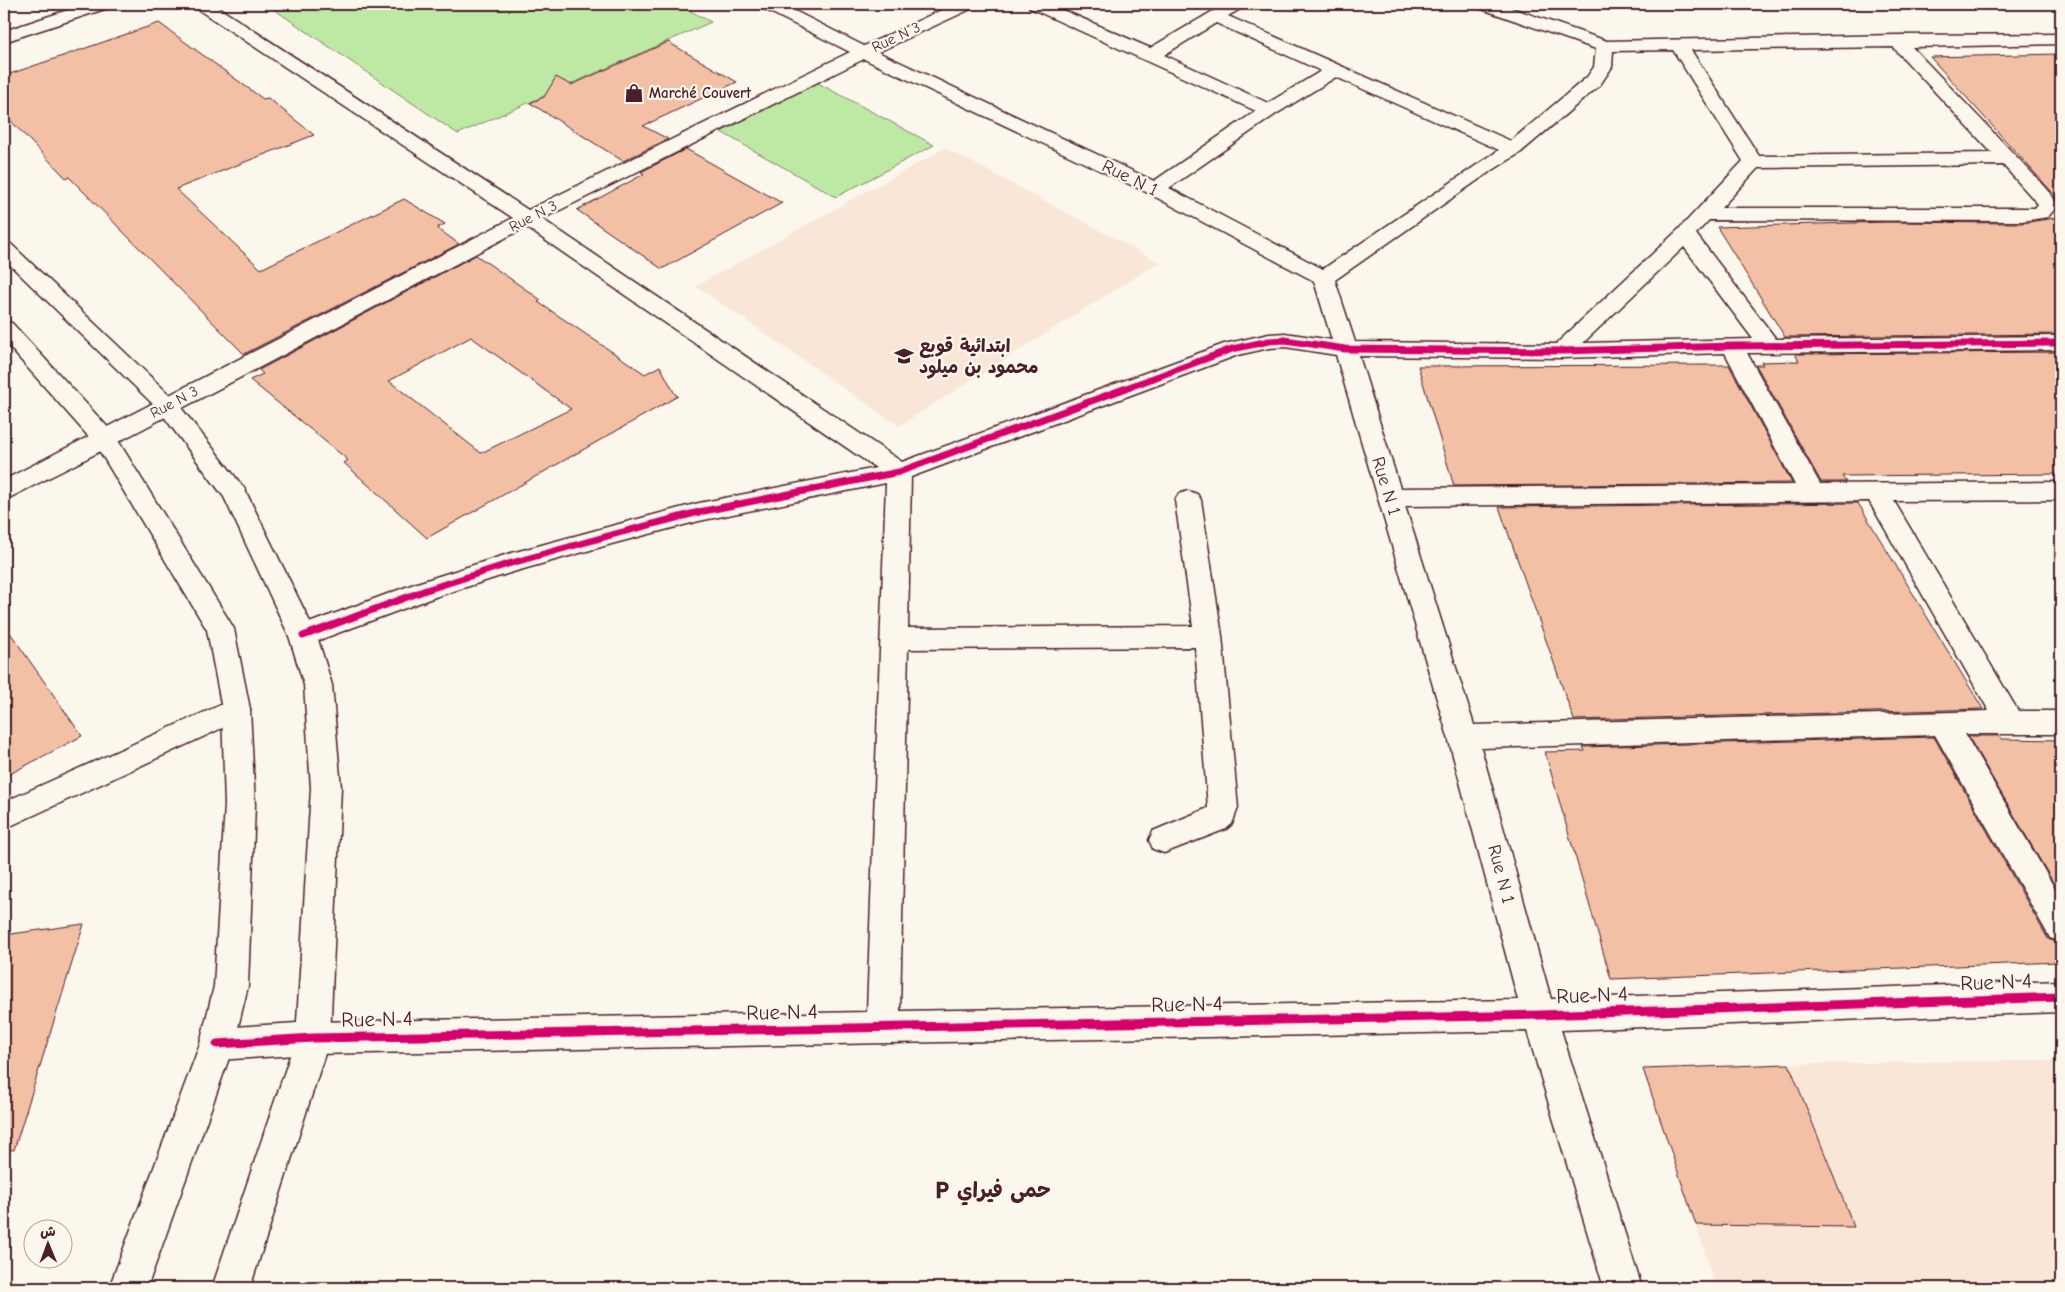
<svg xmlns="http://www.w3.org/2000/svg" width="2065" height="1292" font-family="'Comic Neue','Playpen Sans Arabic',sans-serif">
<rect width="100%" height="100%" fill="#fbf7ec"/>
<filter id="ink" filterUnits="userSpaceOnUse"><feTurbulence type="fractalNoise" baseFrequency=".02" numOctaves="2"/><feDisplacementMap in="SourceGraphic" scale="10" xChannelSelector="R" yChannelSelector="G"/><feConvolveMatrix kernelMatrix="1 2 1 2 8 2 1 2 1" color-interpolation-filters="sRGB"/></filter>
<g filter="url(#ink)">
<g fill="#f9e6d7">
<polygon points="945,148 1159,262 899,426 696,286"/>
<polygon points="2061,1060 2061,1288 1716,1288 1696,1225 1854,1227 1789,1064"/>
</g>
<g fill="#bee9a5" stroke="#848468">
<polygon points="266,4 677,4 711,22 458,134"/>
<polygon points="818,83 934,145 836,197 721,132"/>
</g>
<g fill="#f3bfa5" stroke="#4a1f2b" fill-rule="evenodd">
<polygon points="159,23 263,99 268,98 314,135 176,189 261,269 404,199 445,224 437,228 459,244 244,354 69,177 66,178 4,114 4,76"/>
<polygon points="668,42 737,82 643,126 668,139 623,161 530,103 544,97 556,77 571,85"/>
<polygon points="2061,54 2061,202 1930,57"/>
<polygon points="686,149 782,203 662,269 577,210 644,174 641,172"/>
<polygon points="2061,217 2061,334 1785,337 1717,227 1886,222 2022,223"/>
<path d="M476,255L541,300L538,302L645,374L660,366L675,394L678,396L427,538L344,463L348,460L250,380L263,374L259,370ZM471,337L571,409L481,453L389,381Z"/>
<polygon points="2061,352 2061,474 1842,476 1846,482 1821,482 1756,365 1763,365 1761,362 1799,361 1795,354"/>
<polygon points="1729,365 1792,483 1454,486 1418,366"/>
<polygon points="1858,503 1983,709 1574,720 1499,507"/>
<polygon points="4,624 82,736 4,777"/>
<polygon points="1968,736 1999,736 2001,739 2061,740 2061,896"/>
<polygon points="1934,737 2048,939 2061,944 2061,962 1611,979 1545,752 1585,751 1583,747"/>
<polygon points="84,924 14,1150 4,1149 4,935"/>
<polygon points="1789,1064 1854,1227 1696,1225 1643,1069"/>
</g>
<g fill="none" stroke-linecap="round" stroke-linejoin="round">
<g stroke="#4a1f2b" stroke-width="3">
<g id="minor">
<polygon points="86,4 110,4 108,8 4,42 4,31"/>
<path d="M194,4H213L528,210L850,52L762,8L760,4H781L864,46L954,4H975L973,8L878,52L1154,181L1256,111L1030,8L1028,4H1049L1150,48L1225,4H1244L1242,8L1228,16L1511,141L1587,77L1594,67L1596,49L1479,8L1477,4H1500L1607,41L1896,35L2061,34V44L1912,47L2048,190L2058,205L2048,217L2022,221L1709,220L1696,234L1776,339L2061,336V350L1747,353L1820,484L2061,482V500L1894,501L2018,711H2061V734H1965L2061,899V942L2050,938L1935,735L1481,748L1551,999L2061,981V1012L1561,1030L1642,1288H1604L1527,1031L313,1054L217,1060L205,1055L200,1044L205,1033L217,1028L313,1022L867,1012L886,483L699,521L615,543L513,572L435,597L303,646L293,643L289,636L293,629L417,583L508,554L615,525L699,503L876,468L526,227L78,463L13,496L4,499V480L513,218L196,8ZM1216,23L1321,71L1268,103L1164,55ZM1893,47L1992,153L1759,156L1691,50ZM1673,50L1743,161L1678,230L1556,344L1355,342L1335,280L1488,173L1520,153L1600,85L1612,67L1613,51ZM864,59L1148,193L1314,281L1332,340L1285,333L1269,334L1224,344L902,462L542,219ZM1336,77L1499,150L1323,269L1169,188L1276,114ZM2003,165L2038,204L2035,208H1721L1758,168ZM1684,247L1753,339L1583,343ZM1285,347L1336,355L1448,737L1518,1000L900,1011L908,649L1195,647L1208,808L1153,831L1149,840L1153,849L1164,853L1226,829L1232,824L1238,808L1222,636L1201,500L1197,494L1188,491L1179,494L1175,500L1193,626L908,628L911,477L1238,355L1269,348ZM1725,353L1795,485L1400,488L1359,356L1562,358ZM1869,501L1989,711L1474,725L1405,506Z"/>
<polygon points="236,698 246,701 250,709 246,717 4,829 4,802"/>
</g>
</g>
<g stroke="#4a1f2b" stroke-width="3">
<g id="secondary">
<polygon points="4,242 11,244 175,400 244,488 317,636 332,685 341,788 330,1038 250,1288 212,1288 296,1038 311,788 304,685 289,636 224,497 159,410 4,259"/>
<polygon points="4,321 12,323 114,434 230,622 234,629 250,709 255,805 248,986 234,1044 147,1288 109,1288 200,1044 214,986 225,805 222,709 207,630 96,445 4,341"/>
</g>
</g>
<use href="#minor" fill="#fbf7ec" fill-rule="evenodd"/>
<use href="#secondary" fill="#fbf7ec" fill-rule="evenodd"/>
<g stroke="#fbf7ec" stroke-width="10">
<polyline id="cycleway-far1" points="303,636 426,590 508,564 615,534 699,512 899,472 1232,349 1269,341 1285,340 1345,349 1562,351 1732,346 2061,343"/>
</g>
<g stroke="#fbf7ec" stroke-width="12">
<polyline id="cycleway" points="217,1044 313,1038 1539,1015 2061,997"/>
</g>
<use href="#cycleway-far1" stroke="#d6006c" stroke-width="7"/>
<use href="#cycleway" stroke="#d6006c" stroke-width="9"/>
</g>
</g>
<defs>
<g id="shop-bare" transform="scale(1.5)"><path d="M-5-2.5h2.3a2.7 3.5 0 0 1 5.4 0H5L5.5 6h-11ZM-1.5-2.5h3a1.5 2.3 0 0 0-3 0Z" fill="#4a1f2b" stroke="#fbf7ec" stroke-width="2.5" paint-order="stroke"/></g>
<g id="school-bare" transform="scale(1.5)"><path d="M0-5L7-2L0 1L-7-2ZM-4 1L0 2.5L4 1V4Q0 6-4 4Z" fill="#4a1f2b" stroke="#fbf7ec" stroke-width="2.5" paint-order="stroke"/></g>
<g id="parking-bare" transform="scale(1.5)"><path d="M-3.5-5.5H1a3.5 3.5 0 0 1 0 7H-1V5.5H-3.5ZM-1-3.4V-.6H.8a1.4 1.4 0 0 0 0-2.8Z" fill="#4a1f2b" stroke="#fbf7ec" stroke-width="2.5" paint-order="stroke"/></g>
</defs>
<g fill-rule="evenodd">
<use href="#shop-bare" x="634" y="93"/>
<use href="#school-bare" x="904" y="356"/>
<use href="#parking-bare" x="942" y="1190"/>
</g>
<g text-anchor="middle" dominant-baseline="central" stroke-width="4.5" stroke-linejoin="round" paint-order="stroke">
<g font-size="15" fill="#4a1f2b" stroke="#fbf7ec">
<text transform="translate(896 37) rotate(-25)">Rue N 3</text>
<text transform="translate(533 216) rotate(-27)">Rue N 3</text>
<text transform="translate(174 402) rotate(-28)">Rue N 3</text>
</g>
<g font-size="15" font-weight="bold" fill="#4a1f2b" stroke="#fbf7ec" text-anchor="start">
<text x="649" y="93">Marché Couvert</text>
</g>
<g font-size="18" fill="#4a1f2b" stroke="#fbf7ec">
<text transform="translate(1130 178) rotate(26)">Rue N 1</text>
<text transform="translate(1386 486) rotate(73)">Rue N 1</text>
<text transform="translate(1501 874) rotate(75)">Rue N 1</text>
</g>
<g font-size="18" font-weight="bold" fill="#4a1f2b" stroke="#fbf7ec" text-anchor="start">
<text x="919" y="346">ابتدائية قوبع<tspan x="919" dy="21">محمود بن ميلود</tspan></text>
</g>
<g font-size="21" fill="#4a1f2b" stroke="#fbf7ec">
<text transform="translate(1996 982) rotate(-2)">Rue N 4</text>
<text transform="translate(1592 995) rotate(-2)">Rue N 4</text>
<text transform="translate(1187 1004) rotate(-1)">Rue N 4</text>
<text transform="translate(782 1012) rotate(-1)">Rue N 4</text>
<text transform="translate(377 1019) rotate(-1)">Rue N 4</text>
</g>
<g font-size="21" font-weight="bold" fill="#4a1f2b" stroke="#fbf7ec" text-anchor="start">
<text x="957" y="1190">حمى فيراي</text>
</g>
</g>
<rect width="2065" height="1292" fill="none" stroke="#fbf7ec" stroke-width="20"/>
<rect x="10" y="10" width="2045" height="1272" fill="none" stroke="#4a1f2b" stroke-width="2" filter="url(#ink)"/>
<g transform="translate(48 1244) rotate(359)"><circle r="24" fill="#fbf7ec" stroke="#b4a19f"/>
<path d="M0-4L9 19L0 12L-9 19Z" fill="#4a1f2b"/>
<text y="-8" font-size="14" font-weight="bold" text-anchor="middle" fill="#4a1f2b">ش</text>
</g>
</svg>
